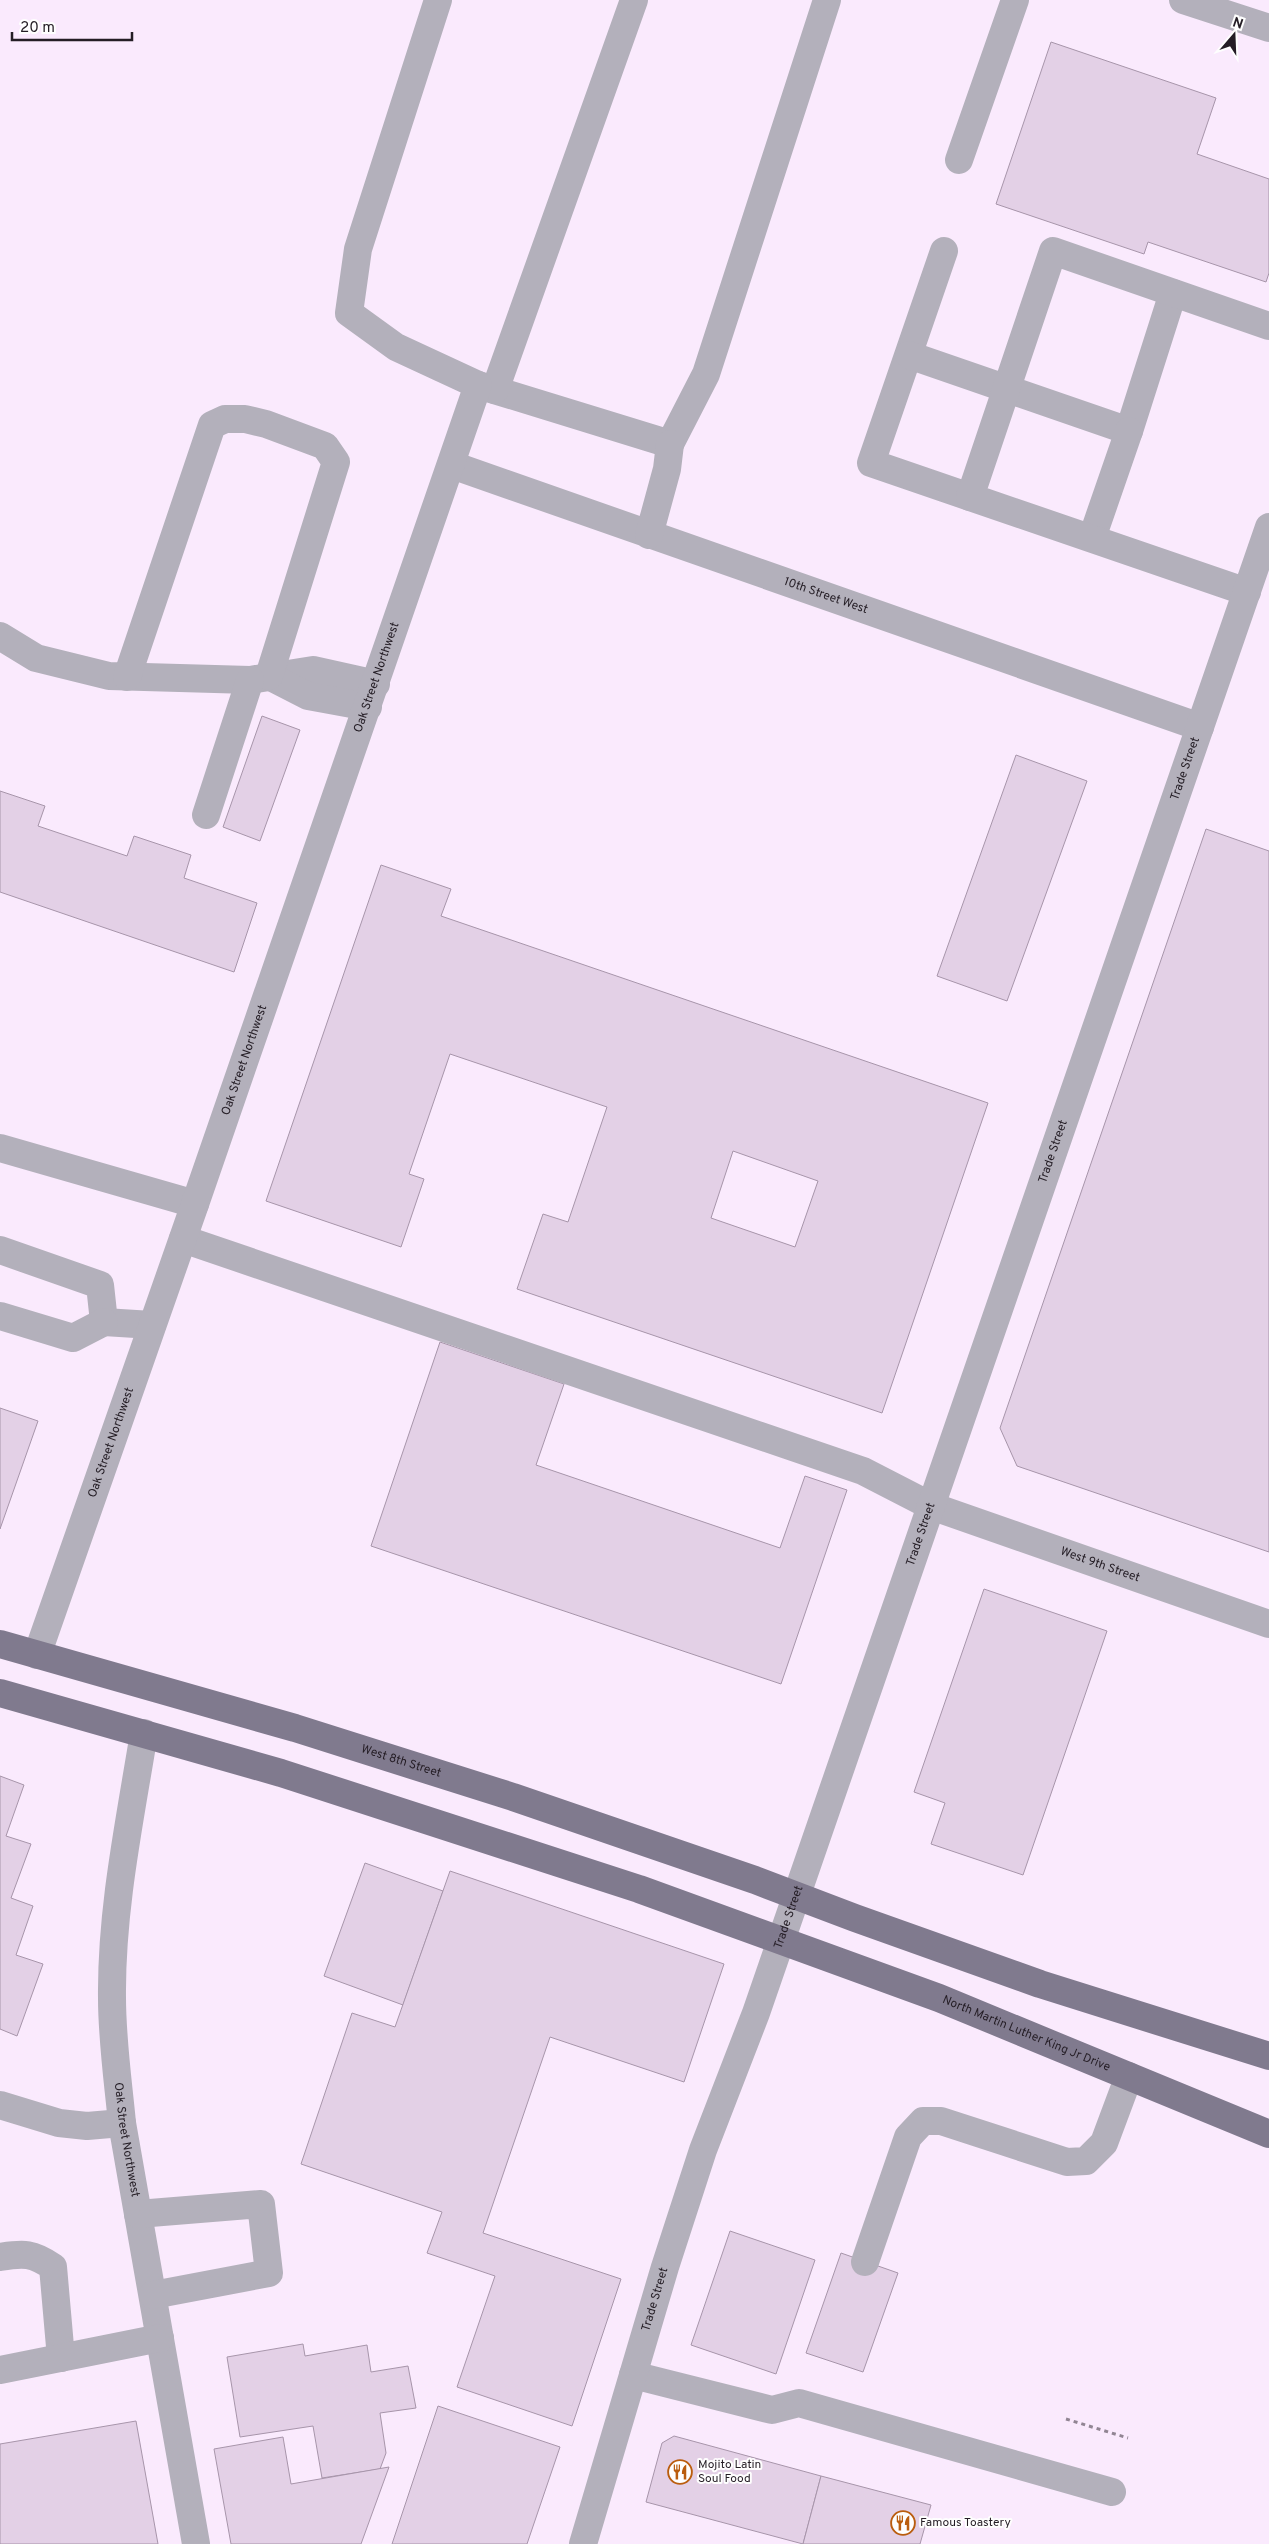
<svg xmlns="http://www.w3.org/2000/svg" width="1269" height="2544" font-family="Overpass,sans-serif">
<rect width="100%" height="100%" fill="#faeafd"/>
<g fill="#e3d0e6" stroke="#a795aa" fill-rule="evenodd">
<polygon points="1051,42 1216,98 1197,154 1269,179 1269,273 1266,282 1148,242 1144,254 996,204"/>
<polygon points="262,716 300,730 260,841 223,827"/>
<polygon points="1016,755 1087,781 1007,1001 937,976"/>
<polygon points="0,791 45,806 38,826 127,856 134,836 191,855 184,878 257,903 234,972 0,892"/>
<polygon points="1206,829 1269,851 1269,1552 1017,1466 1000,1428"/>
<path d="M381,865L451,889L441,916L988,1103L882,1413L517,1289L543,1214L568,1222L607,1107L450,1054L409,1174L424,1179L401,1247L266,1201ZM733,1151L818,1181L795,1247L711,1218Z"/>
<polygon points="440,1342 564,1384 536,1465 780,1548 805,1476 847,1490 781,1684 371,1546"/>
<polygon points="0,1408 38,1421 0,1529"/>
<polygon points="984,1589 1107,1631 1023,1875 931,1844 945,1803 914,1792"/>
<polygon points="0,1776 24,1785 6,1836 31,1844 11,1898 33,1906 16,1955 43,1964 17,2036 0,2029"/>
<polygon points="365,1863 443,1891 403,2005 324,1976"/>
<polygon points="450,1871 724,1964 684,2082 550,2037 483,2233 621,2279 572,2426 457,2387 495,2276 427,2253 442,2212 301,2164 352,2013 395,2027"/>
<polygon points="730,2231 815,2260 776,2374 691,2345"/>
<polygon points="841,2253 898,2273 863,2372 806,2353"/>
<polygon points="303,2344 305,2356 367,2345 371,2372 408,2366 416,2408 380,2413 386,2453 380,2469 322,2478 313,2426 240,2437 227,2357"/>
<polygon points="438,2406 560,2447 527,2544 392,2544"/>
<polygon points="136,2421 158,2544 0,2544 0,2444"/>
<polygon points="674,2436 821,2476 803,2544 646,2502 662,2443"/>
<polygon points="283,2437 291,2484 389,2467 361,2544 231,2544 214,2449"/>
<polygon points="821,2476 931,2505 920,2544 803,2544"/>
</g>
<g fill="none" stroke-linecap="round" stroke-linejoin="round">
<polyline stroke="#918593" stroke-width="3" stroke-dasharray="4 4" stroke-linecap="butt" points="1066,2419 1128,2438"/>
<g stroke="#b3b0bb" stroke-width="28">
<polyline points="1183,0 1269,28"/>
<polyline points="959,160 1015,0"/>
<polyline points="944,251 871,463 970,497"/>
<polyline points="909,355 1129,431 1173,293"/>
<polyline points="478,385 670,444 706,374 827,0"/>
<polyline points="495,390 634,0"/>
<path id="s1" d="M452,465L1200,727"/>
<polyline points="649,535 667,469 670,444"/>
<polyline points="1092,538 1129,431"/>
<polyline points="1247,592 970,497 1053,251 1269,326"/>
<polyline points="0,636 36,658 109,676 250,680 313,670 376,684"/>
<polyline points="269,676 308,696 368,707"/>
<polyline points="127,677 212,425 225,419 245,419 266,424 325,446 336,462 269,676"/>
<polyline points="206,815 250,680"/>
<polyline points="0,1148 195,1204"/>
<path id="s2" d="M183,1239L863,1471L931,1506L1269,1624"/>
<polyline points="0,1250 100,1285 104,1322 152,1325"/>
<polyline points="0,1316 73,1338 104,1322"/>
<path id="s3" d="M37,1655L195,1204L478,385L396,347L349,313L358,249L438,0"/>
<path id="s4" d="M144,1733C130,1820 111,1909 112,1998C112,2040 118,2081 122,2123L196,2544"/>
<polyline points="0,2105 59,2123 87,2126 122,2123"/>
<polyline points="138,2214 261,2204 269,2273 153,2295"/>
<path d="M0,2257C24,2253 33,2253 53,2267L61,2358"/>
<polyline points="865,2262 908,2137 923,2121 941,2121 1067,2162 1086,2161 1104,2143 1129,2076"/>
<polyline points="0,2370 160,2338"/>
<polyline points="633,2375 772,2410 799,2403 1112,2492"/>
<path id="s5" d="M583,2544L665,2267L703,2150L756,2013L1269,527"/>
</g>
<g stroke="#807a8e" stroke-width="28">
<path id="s6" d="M0,1644L295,1728L513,1797L755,1880L855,1918L1040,1984L1269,2056"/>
<path id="s7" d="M0,1693L281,1773L639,1889L939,1998L1269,2134"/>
</g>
</g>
<defs>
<g id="restaurant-ring" transform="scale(1.25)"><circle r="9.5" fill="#fefefe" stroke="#ba5d0e" stroke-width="1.5"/><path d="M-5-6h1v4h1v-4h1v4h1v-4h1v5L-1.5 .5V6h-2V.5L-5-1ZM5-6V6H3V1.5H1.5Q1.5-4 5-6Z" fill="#ba5d0e"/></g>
</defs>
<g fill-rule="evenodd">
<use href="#restaurant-ring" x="680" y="2472"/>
<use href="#restaurant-ring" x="903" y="2523"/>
</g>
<g text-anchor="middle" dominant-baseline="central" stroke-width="4" stroke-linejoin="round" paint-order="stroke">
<g font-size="12" fill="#241d25" stroke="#fefefe">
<text stroke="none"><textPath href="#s1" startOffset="396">10th Street West</textPath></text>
<text stroke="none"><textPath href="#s3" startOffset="1035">Oak Street Northwest</textPath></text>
<text stroke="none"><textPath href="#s5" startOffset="1875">Trade Street</textPath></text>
<text stroke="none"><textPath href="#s3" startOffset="630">Oak Street Northwest</textPath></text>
<text stroke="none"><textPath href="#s5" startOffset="1470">Trade Street</textPath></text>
<text stroke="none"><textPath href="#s3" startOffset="225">Oak Street Northwest</textPath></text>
<text stroke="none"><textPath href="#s5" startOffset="1065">Trade Street</textPath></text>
<text stroke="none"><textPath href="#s2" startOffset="974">West 9th Street</textPath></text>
<text stroke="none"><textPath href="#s6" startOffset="418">West 8th Street</textPath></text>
<text stroke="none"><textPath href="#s5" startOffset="660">Trade Street</textPath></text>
<text stroke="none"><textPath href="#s7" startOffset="1082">North Martin Luther King Jr Drive</textPath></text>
<text stroke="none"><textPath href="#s4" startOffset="410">Oak Street Northwest</textPath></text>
<text stroke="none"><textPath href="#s5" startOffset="255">Trade Street</textPath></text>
</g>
<g font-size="12" fill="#241d25" stroke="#fefefe" text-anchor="start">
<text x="698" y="2465">Mojito Latin<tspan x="698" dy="14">Soul Food</tspan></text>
<text x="920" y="2523">Famous Toastery</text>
</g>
</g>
<g transform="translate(1234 35) rotate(19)" stroke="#fefefe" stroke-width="4" paint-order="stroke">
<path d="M0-4L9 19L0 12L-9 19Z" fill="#241d25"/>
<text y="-8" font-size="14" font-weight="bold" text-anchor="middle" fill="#241d25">N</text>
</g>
<path d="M12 32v8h120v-8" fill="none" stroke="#241d25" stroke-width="2.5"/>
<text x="20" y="32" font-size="15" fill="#241d25" stroke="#fefefe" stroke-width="4" paint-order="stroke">20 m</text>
</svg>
